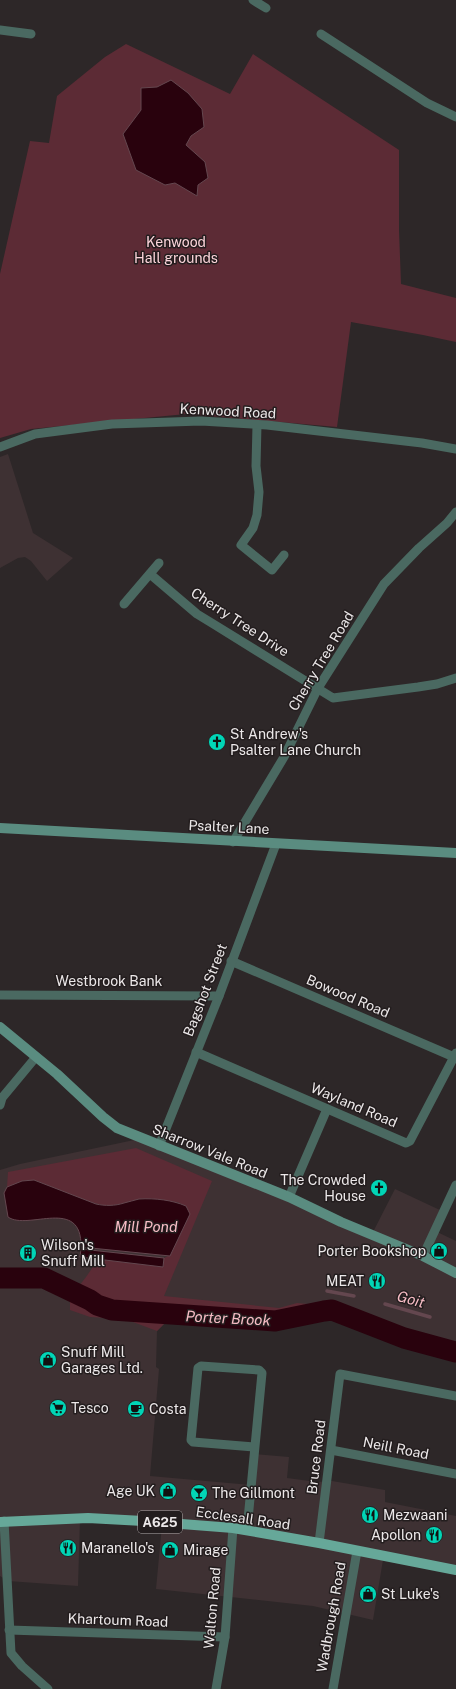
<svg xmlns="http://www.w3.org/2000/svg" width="456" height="1689" font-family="'Public Sans',sans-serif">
<rect width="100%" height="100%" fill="#2d2728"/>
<g fill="#3e3133">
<polygon points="8,454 33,533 73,558 47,581 31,561 25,557 18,558 0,568 0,457"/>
<polygon points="139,1139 373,1232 395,1189 442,1211 433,1230 456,1241 456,1356 320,1317 279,1326 166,1322 157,1331 156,1367 159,1369 150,1476 251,1485 254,1454 289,1457 287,1478 317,1482 332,1481 385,1490 385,1502 456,1516 456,1571 383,1560 373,1620 313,1606 156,1589 162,1525 80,1520 78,1586 8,1581 0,1576 0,1170 20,1164"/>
</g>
<g fill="#5c2b35">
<polygon points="126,44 230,94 253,54 399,150 399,230 401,284 456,298 456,342 423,335 351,322 337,427 186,414 31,429 0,438 0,274 30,141 49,143 57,96 105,57"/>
<path d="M136,1148L212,1181L164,1296L279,1308L297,1303L340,1307L385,1327L456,1346V1356L320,1317L279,1326L166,1322L157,1331L125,1319L90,1317L70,1310V1295C81,1285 90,1273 97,1259L163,1267L164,1258L170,1255L189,1214L186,1206L177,1202L139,1199L122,1204L105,1206L88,1201L34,1180L22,1181L7,1187L8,1172Z"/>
</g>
<g fill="#29020d" stroke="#64474f">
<polygon points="171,80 188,93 202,109 204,127 191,136 186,145 205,162 208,178 198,185 197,196 175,183 165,185 136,170 123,134 141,110 141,88 157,87"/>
<path d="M34,1180L96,1204C105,1206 115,1206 124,1203C129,1202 134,1200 139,1199C155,1198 172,1200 186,1206L190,1214L170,1256L81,1247C82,1196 28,1231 8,1217L4,1193L7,1187L22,1181Z"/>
<polygon points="81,1249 164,1258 163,1267 80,1257"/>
<polygon points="36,1273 45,1274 59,1281 59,1284 37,1284"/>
</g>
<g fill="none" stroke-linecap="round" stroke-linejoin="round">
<g stroke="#64474f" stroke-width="3.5">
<polyline points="327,1291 354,1296"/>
<polyline points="385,1304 430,1317"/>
</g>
<polyline stroke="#29020d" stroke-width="21" points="0,1278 44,1278 90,1300 97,1305 112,1310 275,1321 324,1311 332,1310 404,1338 456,1352"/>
<g stroke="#4a6961" stroke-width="9">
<polyline points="253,0 266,8"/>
<polyline points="0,30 31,34"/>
<polyline points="321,34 427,103 456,117"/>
<polyline points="257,425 256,466 259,492 257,515 253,528 241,545 272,570 284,555"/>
<polyline points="0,447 35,434 112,424 201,421 267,425 422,443 456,449"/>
<polyline points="150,574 197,614 215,625 333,698 418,687 437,684 456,678"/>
<polyline points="124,604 159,563"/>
<polyline points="233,842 284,757 318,688 384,584 419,548 447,523 456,512"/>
<polyline points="231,961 454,1057"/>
<polyline points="0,995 219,996"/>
<polyline points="196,1052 406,1143 410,1141 456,1053"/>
<polyline points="0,1105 2,1098 36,1057"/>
<polyline points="159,1146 219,996 276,844"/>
<polyline points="289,1197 327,1109"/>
<polyline points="423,1256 456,1185"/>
<polyline points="331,1450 456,1474"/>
<polyline points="4,1521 11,1653 22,1666 48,1689"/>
<polyline points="247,1530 262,1373 259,1370 201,1366 198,1368 191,1440 193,1442 254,1447"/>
<polyline points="319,1543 340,1374 456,1396"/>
<polyline points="9,1630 225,1637"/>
<polyline points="216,1689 225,1637 233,1528"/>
<polyline points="333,1689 357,1551"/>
</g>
<g stroke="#5a8c80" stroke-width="10">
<polyline points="0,828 456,853"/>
<polyline points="0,1027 57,1074 103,1117 117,1128 289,1197 341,1222 423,1256 456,1273"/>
</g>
<polyline stroke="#66a899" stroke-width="10" points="0,1522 88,1518 143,1521 233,1528 319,1543 456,1570"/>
</g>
<defs>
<g id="church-disc" transform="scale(0.9)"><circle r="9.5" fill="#01d5b6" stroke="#231d1e"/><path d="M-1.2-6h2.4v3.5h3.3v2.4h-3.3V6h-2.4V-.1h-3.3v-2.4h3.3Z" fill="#111"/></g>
<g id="shop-disc" transform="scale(0.9)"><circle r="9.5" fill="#01d5b6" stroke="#231d1e"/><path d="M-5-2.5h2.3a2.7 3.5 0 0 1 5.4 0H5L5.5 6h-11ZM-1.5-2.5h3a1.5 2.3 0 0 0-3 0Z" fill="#111"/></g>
<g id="building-disc" transform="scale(0.9)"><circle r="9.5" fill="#01d5b6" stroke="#231d1e"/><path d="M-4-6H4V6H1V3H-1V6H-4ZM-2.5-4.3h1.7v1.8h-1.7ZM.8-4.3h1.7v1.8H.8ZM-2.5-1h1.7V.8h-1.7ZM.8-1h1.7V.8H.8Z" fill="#111"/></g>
<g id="restaurant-disc" transform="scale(0.9)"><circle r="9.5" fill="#01d5b6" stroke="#231d1e"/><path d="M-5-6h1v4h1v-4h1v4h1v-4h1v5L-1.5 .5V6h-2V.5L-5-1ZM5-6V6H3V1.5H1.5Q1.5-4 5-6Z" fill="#111"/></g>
<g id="supermarket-disc" transform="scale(0.9)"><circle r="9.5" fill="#01d5b6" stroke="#231d1e"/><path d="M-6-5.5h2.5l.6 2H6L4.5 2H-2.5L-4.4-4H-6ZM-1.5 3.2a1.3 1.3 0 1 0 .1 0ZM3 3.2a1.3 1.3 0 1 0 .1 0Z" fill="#111"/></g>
<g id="cafe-disc" transform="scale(0.9)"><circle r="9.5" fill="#01d5b6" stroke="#231d1e"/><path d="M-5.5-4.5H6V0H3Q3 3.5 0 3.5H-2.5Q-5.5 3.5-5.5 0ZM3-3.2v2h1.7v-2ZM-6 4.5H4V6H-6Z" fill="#111"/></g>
<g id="bar-disc" transform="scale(0.9)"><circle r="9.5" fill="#01d5b6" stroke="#231d1e"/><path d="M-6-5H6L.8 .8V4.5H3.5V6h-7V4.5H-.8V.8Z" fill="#111"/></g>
</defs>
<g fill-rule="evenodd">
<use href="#church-disc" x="217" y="742"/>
<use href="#church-disc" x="379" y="1188"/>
<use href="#shop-disc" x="439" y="1251"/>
<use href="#building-disc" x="28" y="1253"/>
<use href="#restaurant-disc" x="377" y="1281"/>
<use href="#shop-disc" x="48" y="1360"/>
<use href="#supermarket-disc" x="58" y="1408"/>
<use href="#cafe-disc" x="136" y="1409"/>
<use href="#shop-disc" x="168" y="1491"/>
<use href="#bar-disc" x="199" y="1493"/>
<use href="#restaurant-disc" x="370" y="1515"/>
<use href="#restaurant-disc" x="434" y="1535"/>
<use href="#restaurant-disc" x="68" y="1548"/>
<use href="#shop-disc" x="170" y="1550"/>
<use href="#shop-disc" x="368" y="1594"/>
</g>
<g text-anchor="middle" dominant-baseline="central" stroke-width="3" stroke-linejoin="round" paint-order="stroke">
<rect fill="#231d1e" stroke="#b0abac" stroke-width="1" x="138" y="1511" width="44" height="22" rx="3"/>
<g font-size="13" font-weight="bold" fill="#ece8e9">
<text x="160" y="1522">A625</text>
</g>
<g font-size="14" fill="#fcd4da" stroke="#231d1e">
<text x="176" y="242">Kenwood<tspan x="176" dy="16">Hall grounds</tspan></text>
</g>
<g font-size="14" fill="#ece8e9" stroke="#231d1e">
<text transform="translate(228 411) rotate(3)">Kenwood Road</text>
<text transform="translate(240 622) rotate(33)">Cherry Tree Drive</text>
<text transform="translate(321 661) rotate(-59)">Cherry Tree Road</text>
<text transform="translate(229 827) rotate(3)">Psalter Lane</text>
<text x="109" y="981">Westbrook Bank</text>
<text transform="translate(205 990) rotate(-69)">Bagshot Street</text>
<text transform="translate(348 996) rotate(23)">Bowood Road</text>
<text transform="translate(354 1105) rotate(23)">Wayland Road</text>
<text transform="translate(210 1151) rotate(22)">Sharrow Vale Road</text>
<text transform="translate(396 1448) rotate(11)">Neill Road</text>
<text transform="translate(316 1457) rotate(-83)">Bruce Road</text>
<text transform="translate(243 1518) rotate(8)">Ecclesall Road</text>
<text transform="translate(212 1608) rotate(-85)">Walton Road</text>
<text transform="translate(331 1617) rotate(-80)">Wadbrough Road</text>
<text transform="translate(118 1620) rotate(2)">Khartoum Road</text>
</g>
<g font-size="14" fill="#ece8e9" stroke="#231d1e" text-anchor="start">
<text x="230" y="734">St Andrew's<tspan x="230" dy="16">Psalter Lane Church</tspan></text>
<text x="366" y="1180" text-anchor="end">The Crowded<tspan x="366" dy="16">House</tspan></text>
<text x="41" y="1245">Wilson's<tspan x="41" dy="16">Snuff Mill</tspan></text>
<text x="426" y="1251" text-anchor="end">Porter Bookshop</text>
<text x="364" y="1281" text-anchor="end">MEAT</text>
<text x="61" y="1352">Snuff Mill<tspan x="61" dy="16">Garages Ltd.</tspan></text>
<text x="71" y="1408">Tesco</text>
<text x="149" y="1409">Costa</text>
<text x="155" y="1491" text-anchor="end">Age UK</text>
<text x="212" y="1493">The Gillmont</text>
<text x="383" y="1515">Mezwaani</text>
<text x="421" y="1535" text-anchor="end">Apollon</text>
<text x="81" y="1548">Maranello's</text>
<text x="183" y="1550">Mirage</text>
<text x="381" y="1594">St Luke's</text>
</g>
<g font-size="15" font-style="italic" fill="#f7bcc5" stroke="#231d1e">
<text x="146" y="1226">Mill Pond</text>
<text transform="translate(411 1299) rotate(16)">Goit</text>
<text transform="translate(228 1318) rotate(3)">Porter Brook</text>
</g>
</g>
</svg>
